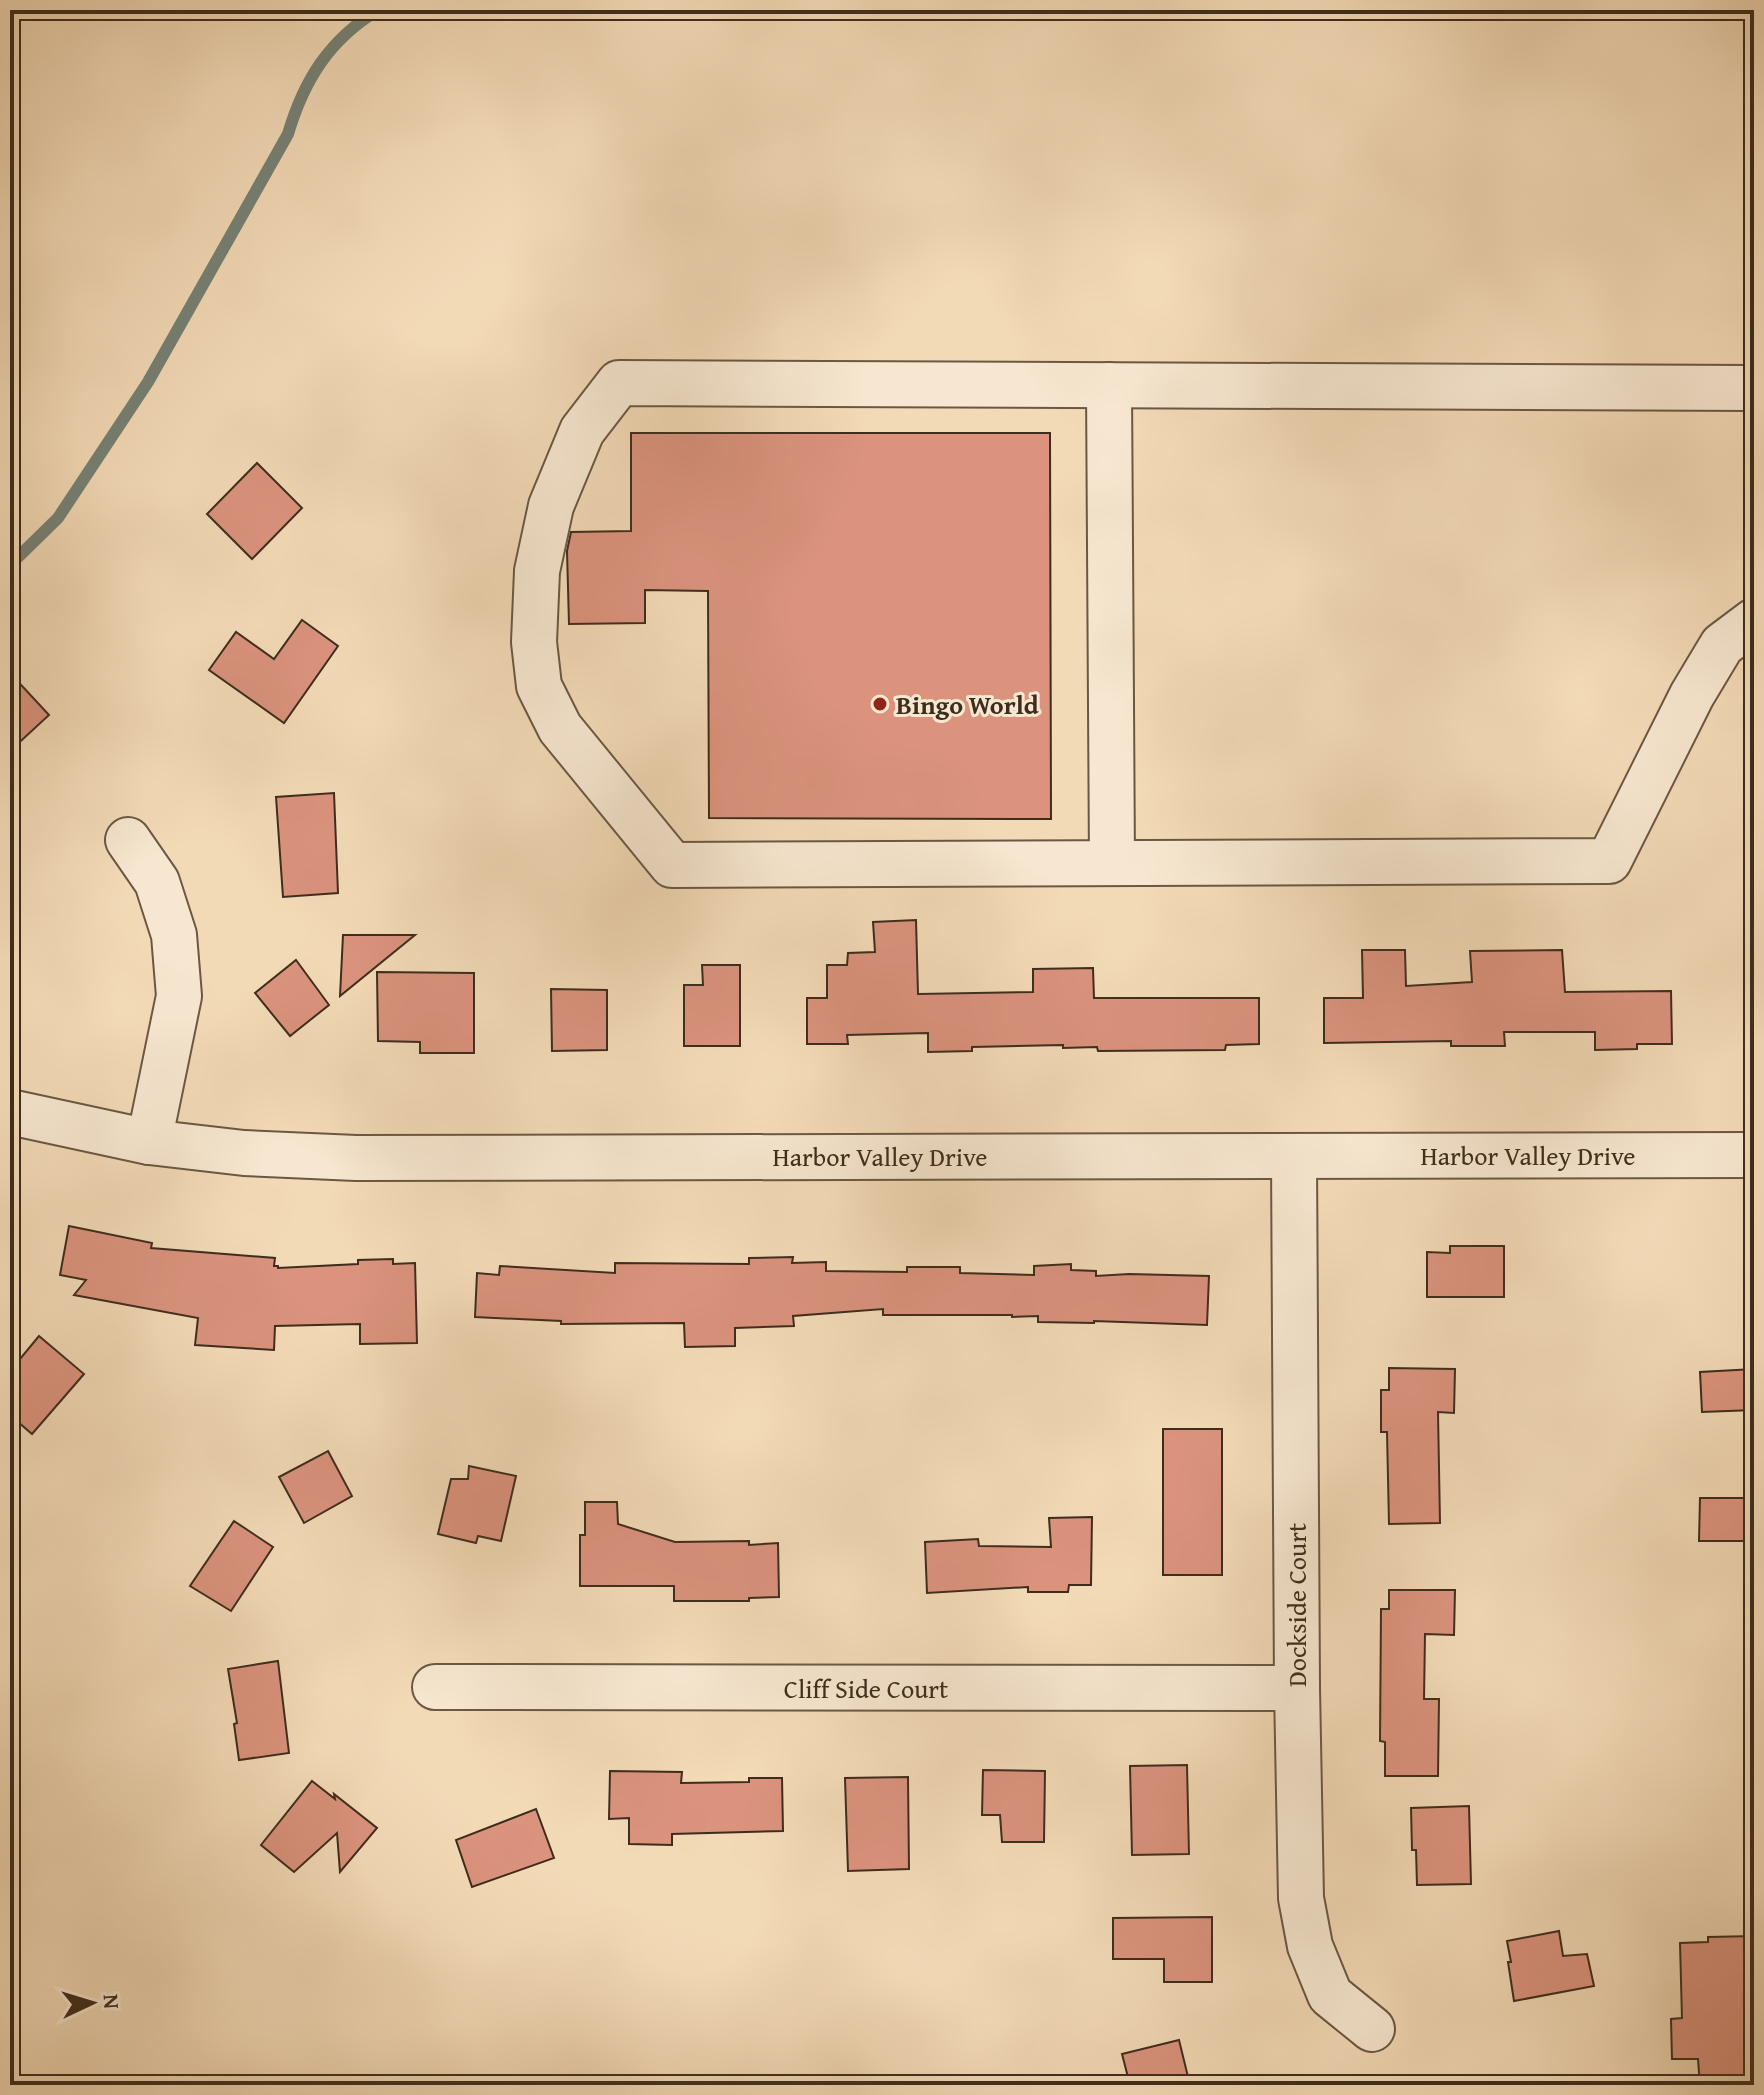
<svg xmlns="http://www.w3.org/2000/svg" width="1764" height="2095" font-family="'Gentium Book Plus',serif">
<rect width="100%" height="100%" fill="#f3dab7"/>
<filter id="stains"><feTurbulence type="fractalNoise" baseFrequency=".0025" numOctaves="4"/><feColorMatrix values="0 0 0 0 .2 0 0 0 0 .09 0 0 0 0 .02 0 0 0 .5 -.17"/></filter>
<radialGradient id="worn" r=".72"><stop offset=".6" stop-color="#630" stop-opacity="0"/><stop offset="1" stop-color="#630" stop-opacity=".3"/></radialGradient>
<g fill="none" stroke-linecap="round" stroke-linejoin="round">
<path stroke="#768276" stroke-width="12" d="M10,565L58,518L148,382L288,134C304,80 329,40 378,10"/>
</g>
<g fill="#db937e" stroke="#3e2d1c" stroke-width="2">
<polygon points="631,433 1050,433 1051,819 709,818 708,591 645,590 645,623 569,624 567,551 571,532 631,531"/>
<polygon points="257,463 302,508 252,559 207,514"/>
<polygon points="302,620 338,646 284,723 209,670 236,632 274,659"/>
<polygon points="10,673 49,715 10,751"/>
<polygon points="334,793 338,893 283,897 276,797"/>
<polygon points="916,920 918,994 1033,992 1033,969 1093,968 1094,998 1259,998 1259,1044 1226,1045 1225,1050 1098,1051 1097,1047 1063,1048 1063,1045 972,1047 972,1051 928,1052 928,1033 847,1035 848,1044 807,1044 807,998 827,998 827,965 847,965 848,953 875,952 873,922"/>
<polygon points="343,935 415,935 340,996"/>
<polygon points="1362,950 1405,950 1406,986 1472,982 1470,951 1562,950 1565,992 1671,991 1672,1044 1637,1044 1637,1049 1595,1050 1595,1032 1504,1032 1505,1046 1451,1046 1451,1041 1324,1043 1324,998 1363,998"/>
<polygon points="296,960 329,1005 290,1036 255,993"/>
<polygon points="702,965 740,965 740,1046 684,1046 684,985 703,985"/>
<polygon points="377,972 474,973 474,1053 420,1053 420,1042 378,1041"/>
<polygon points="551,989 607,990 607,1050 552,1051"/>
<polygon points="69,1226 152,1243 151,1248 275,1258 274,1266 278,1266 278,1268 358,1264 358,1260 393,1259 393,1264 415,1263 417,1343 360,1344 360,1324 275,1326 274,1350 195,1345 198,1318 74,1295 86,1280 60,1275"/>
<polygon points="1450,1246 1504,1246 1504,1297 1427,1297 1427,1252 1450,1253"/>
<polygon points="793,1257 792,1263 826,1262 826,1271 907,1272 907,1267 960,1267 960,1273 1034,1275 1034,1266 1071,1264 1071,1270 1096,1271 1096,1276 1129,1274 1209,1276 1207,1325 1094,1321 1094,1323 1038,1322 1038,1316 1012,1317 1012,1315 883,1315 883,1309 793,1316 794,1326 735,1328 735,1346 685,1347 684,1323 561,1324 561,1321 475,1317 477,1273 499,1275 500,1266 615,1273 615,1263 749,1264 749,1258"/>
<polygon points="39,1336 84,1374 32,1434 10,1415 10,1371"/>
<polygon points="1389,1368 1455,1369 1454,1413 1438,1412 1440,1523 1389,1524 1387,1432 1381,1432 1381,1390 1389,1390"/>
<polygon points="1754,1369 1754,1410 1702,1412 1700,1372"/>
<rect x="1163" y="1429" width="59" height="146"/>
<polygon points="328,1451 352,1496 304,1523 279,1477"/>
<polygon points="469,1466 516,1476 501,1541 478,1536 476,1543 438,1534 451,1479 468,1479"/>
<polygon points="1700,1498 1754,1498 1754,1541 1699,1541"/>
<polygon points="585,1502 617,1502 618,1524 675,1542 749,1541 749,1545 778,1543 779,1597 749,1598 749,1601 674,1601 674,1586 580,1586 580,1535 585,1535"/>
<polygon points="1092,1517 1091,1585 1069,1585 1068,1592 1028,1592 1028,1587 927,1593 925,1542 978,1539 979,1546 1051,1547 1049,1518"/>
<polygon points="234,1521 273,1547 231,1611 190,1586"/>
<polygon points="1389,1590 1455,1590 1454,1635 1425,1634 1424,1699 1439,1699 1438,1776 1385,1776 1385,1742 1380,1741 1381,1609 1389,1609"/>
<polygon points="278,1661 289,1753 239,1760 234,1724 237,1723 228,1669"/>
<polygon points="1187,1765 1189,1854 1132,1855 1130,1766"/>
<polygon points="983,1770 1045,1771 1044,1842 1002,1842 1000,1815 982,1815"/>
<polygon points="610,1771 682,1772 681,1783 749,1782 749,1778 782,1778 783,1831 672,1834 672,1845 629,1844 629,1818 609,1819"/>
<polygon points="908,1777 909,1869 848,1871 845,1778"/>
<polygon points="312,1781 335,1799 334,1794 377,1828 340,1872 337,1833 294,1872 261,1845"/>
<polygon points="1469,1806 1471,1884 1417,1885 1416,1850 1412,1850 1411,1808"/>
<polygon points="536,1809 554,1858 472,1887 456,1840"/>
<polygon points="1212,1917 1212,1982 1164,1982 1164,1959 1113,1959 1113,1918"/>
<polygon points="1559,1931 1563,1956 1587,1954 1594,1986 1514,2001 1508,1962 1511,1962 1507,1941"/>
<polygon points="1754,1936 1754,2085 1700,2085 1698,2059 1672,2059 1671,2019 1682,2018 1680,1943 1708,1942 1708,1937"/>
<polygon points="1179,2040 1190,2085 1130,2085 1122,2054"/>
</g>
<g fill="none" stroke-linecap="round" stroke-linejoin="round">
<g stroke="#6b5843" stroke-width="48">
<g id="minor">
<polyline points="1109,385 1112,863"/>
<polyline points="1754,388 619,383 582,431 551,506 537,571 534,642 539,686 560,728 672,865 1609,861 1692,695 1722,645 1754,621"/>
<polyline points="128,840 157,882 174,935 179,996 149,1142"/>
<polyline points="10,1112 149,1142 244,1153 356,1158 1754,1155"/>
<polyline points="1294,1156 1297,1688 1301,1898 1310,1946 1330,1995 1372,2029"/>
<polyline points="435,1687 1297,1688"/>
</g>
</g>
<use href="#minor" stroke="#f7e7d0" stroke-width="44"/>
</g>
<circle fill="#8f2418" stroke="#f7e7d0" stroke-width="3" cx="880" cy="704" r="8"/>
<g text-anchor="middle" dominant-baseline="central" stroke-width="6" stroke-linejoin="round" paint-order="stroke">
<g font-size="26" font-weight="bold" fill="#3e2d1c" stroke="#f7e7d0" text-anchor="start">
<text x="896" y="704">Bingo World</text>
</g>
<g font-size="26" fill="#3e2d1c" stroke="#f7e7d0">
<text x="1528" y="1155">Harbor Valley Drive</text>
<text x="880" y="1156">Harbor Valley Drive</text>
<text transform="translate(1296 1605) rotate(-90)">Dockside Court</text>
<text x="866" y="1688">Cliff Side Court</text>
</g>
</g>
<rect width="1764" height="2095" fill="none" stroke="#f3dab7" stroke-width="40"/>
<rect x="12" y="12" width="1740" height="2071" fill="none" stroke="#3e2d1c" stroke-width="4"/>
<rect x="20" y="20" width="1724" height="2055" fill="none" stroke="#3e2d1c" stroke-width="2"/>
<g transform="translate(92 2003) rotate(86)" stroke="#f7e7d0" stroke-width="6" paint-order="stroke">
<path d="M0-6L14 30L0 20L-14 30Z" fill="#3e2d1c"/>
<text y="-12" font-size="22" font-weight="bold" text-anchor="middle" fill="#3e2d1c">N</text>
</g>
<rect width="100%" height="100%" filter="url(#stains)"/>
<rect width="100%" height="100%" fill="url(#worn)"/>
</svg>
